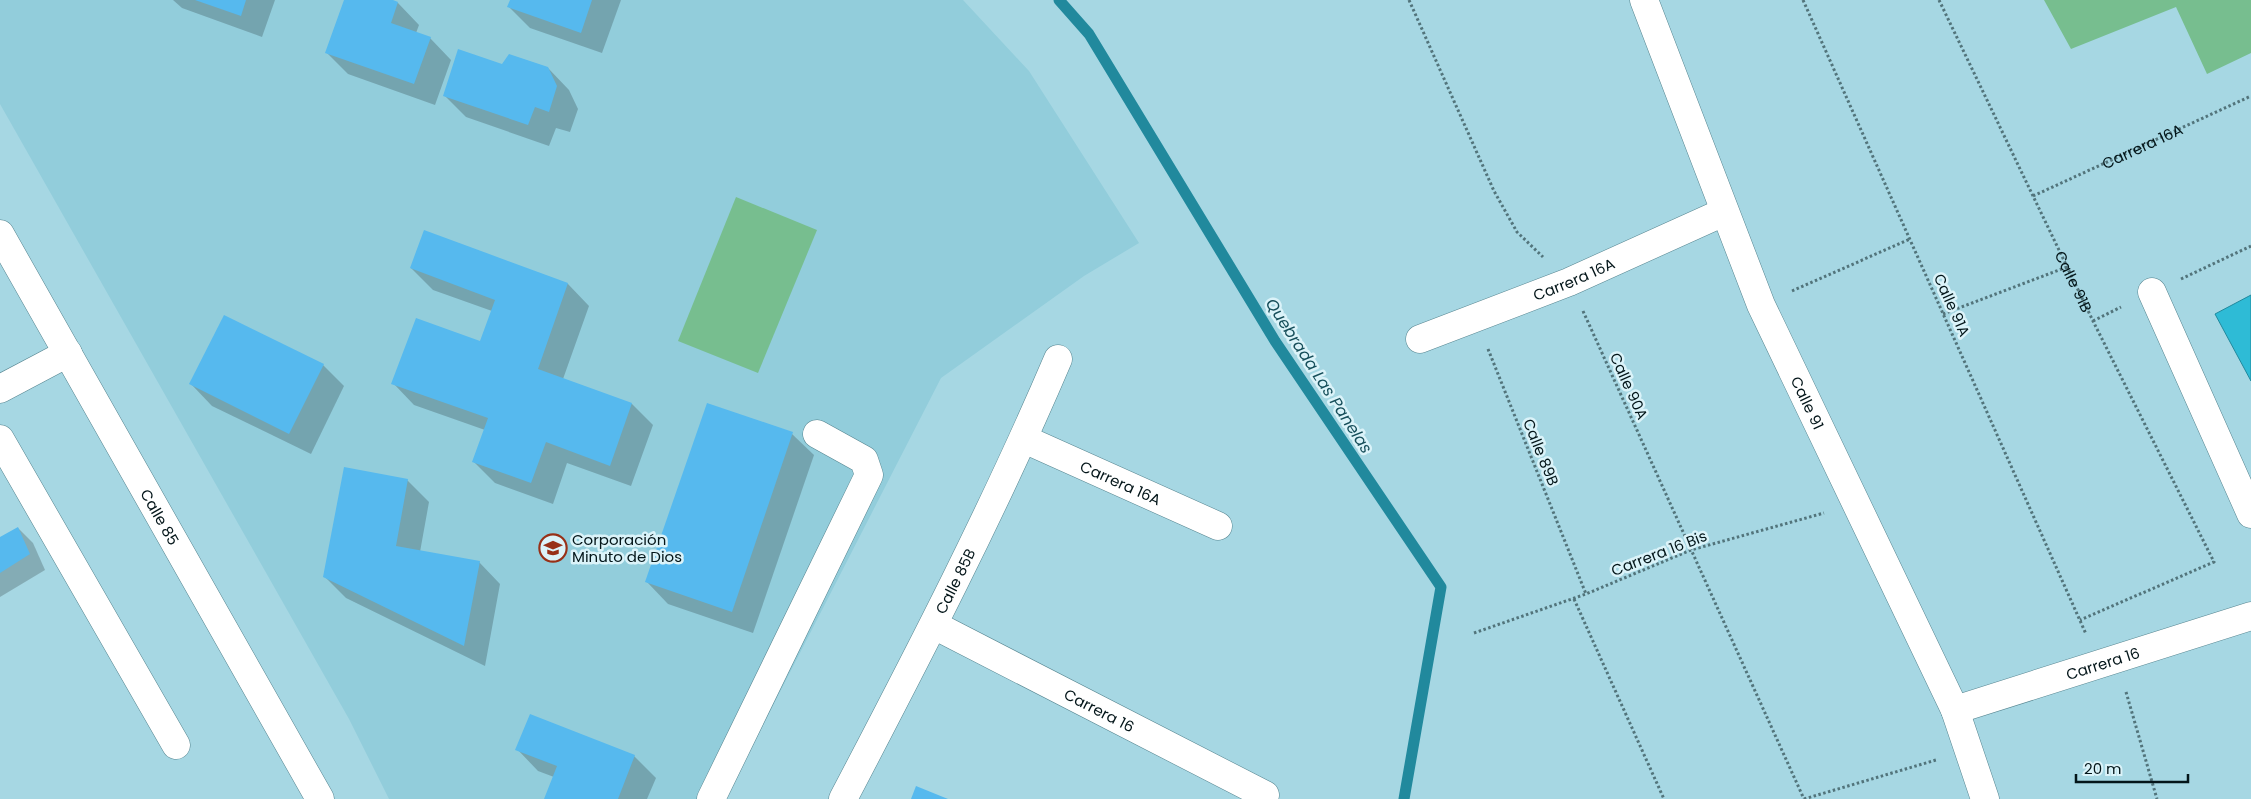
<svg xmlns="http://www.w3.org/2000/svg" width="2251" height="799" font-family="Poppins,sans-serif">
<rect width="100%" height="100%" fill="#a6d7e3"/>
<polygon fill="#92cddb" points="0,0 963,0 1029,71 1139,243 1084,276 941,378 725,799 389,799 349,719 0,104"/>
<g fill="#77be8f">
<polygon points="2044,0 2251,0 2251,53 2207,74 2176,7 2071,49"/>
<polygon points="736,197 817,230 758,373 678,341"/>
</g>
<polygon fill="#2ebbd6" stroke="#21899d" points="2251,295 2251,381 2215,314"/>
<g fill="#0003">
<polygon points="173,0 275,0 262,37 182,8"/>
<polygon points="345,0 389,0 398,3 419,25 416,33 430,38 451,60 435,105 348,74 327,53"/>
<polygon points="511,0 621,0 602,53 530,28 509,7"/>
<polygon points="502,66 548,68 569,90 578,109 570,132 556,128 549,146 466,117 444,95"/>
<polygon points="425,232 568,284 589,306 563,379 632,404 653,425 631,486 567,463 553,504 495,483 473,461 485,430 414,405 393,383 480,343 492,311 433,290 411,268"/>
<polygon points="323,365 344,386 311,454 212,406 191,384"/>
<polygon points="792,434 814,455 753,633 668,604 647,582"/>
<polygon points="407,480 429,502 420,552 479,562 500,584 485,666 346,598 325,577"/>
<polygon points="18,528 33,543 45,570 0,597 0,539"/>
<polygon points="517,749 634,756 656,778 647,799 546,799 554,777 538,771"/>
</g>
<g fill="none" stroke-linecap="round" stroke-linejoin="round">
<polyline stroke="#21899d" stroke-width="11" points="1059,0 1089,34 1275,341 1441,587 1404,799"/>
</g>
<g fill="#56b9ee">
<polygon points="195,0 246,0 241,16"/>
<polygon points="344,0 393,0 398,2 391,23 431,37 414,84 325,53"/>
<polygon points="510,0 592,0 581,33 507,7"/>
<polygon points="458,49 502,64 509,54 548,67 557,86 549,112 535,107 528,125 443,96"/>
<polygon points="424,230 568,283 538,369 632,403 610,466 546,442 531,483 472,462 488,418 391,384 416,318 480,341 495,300 410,268"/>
<polygon points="224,315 324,364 289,434 189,384"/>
<polygon points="707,403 793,432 732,612 645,582"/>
<polygon points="344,467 408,479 396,546 480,561 464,646 323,577"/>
<polygon points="18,527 30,554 0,573 0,537"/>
<polygon points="530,714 635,755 618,799 544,799 557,766 515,750"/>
<polygon points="916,786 948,799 911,799"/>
</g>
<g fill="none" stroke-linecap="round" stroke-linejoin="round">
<g stroke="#568590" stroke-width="29">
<g id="minor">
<path id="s3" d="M1644,0L1761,305L1955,710L1985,799"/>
<path id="s4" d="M0,234L320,799"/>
<polyline points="2152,292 2251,514"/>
<path id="s5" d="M1420,339L1569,282L1724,212"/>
<polyline points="0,389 68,353"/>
<polyline points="0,439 176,745"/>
<path id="s6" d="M1024,439L1218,526"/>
<path id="s7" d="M934,625L1265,795"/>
<path id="s8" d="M1955,710L2251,616"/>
<polyline points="711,799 869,475 864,460 817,434"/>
<path id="s9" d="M843,799C919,654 994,509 1058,359"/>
</g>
</g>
<g stroke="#52747b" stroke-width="3" stroke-dasharray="2.5 2.5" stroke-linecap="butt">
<polyline points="1409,0 1494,191 1517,232 1543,257"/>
<polyline points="1803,0 2086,634"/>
<path id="s1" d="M1939,0L2093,321L2214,562L2080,620"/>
<path id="s2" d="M2033,196L2251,96"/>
<polyline points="2181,279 2251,246"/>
<polyline points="1792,291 1910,239"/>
<polyline points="1583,311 1804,799"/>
<polyline points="1943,314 2067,267"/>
<polyline points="2093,321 2121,307"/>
<polyline points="1488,349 1586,594"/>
<polyline points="1574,599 1664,799"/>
<polyline points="1474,633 1586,594 1691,550 1824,513"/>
<polyline points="2126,692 2157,799"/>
<polyline points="1804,799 1936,760"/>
</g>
<use href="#minor" stroke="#fff" stroke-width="28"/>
</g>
<defs>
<g id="university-ring" transform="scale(1.4375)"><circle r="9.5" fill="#dbf3f9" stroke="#983017" stroke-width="1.5"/><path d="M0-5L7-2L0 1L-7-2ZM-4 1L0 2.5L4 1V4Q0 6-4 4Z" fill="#983017"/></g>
</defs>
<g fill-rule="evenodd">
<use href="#university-ring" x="553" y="548"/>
</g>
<g text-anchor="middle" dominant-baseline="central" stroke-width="5" stroke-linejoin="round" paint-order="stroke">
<g font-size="15" fill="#031519" stroke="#dbf3f9">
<text stroke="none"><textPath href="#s2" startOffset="120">Carrera 16A</textPath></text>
<text stroke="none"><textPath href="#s5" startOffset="165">Carrera 16A</textPath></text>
<text stroke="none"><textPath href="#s1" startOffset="312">Calle 91B</textPath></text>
<text transform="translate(1952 305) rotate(66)">Calle 91A</text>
<text transform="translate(1629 386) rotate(66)">Calle 90A</text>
<text stroke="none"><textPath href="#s3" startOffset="435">Calle 91</textPath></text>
<text transform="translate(1541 452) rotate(68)">Calle 89B</text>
<text stroke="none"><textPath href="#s6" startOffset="106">Carrera 16A</textPath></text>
<text stroke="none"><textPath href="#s4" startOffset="325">Calle 85</textPath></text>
<text transform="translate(1659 553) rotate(-21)">Carrera 16 Bis</text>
<text stroke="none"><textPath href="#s9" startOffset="245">Calle 85B</textPath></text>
<text stroke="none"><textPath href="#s8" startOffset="155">Carrera 16</textPath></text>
<text stroke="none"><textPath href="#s7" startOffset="186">Carrera 16</textPath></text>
</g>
<g font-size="15" fill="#031519" stroke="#dbf3f9" text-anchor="start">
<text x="572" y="539">Corporación<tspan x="572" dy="17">Minuto de Dios</tspan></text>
</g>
<g font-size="16" font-style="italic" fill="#164e5a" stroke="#dbf3f9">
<text transform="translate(1319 376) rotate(57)">Quebrada Las Panelas</text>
</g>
</g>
<path d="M2076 774v8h112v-8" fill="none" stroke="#031519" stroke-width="2.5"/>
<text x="2084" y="774" font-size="15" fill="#031519" stroke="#dbf3f9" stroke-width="4" paint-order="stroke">20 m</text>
</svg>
